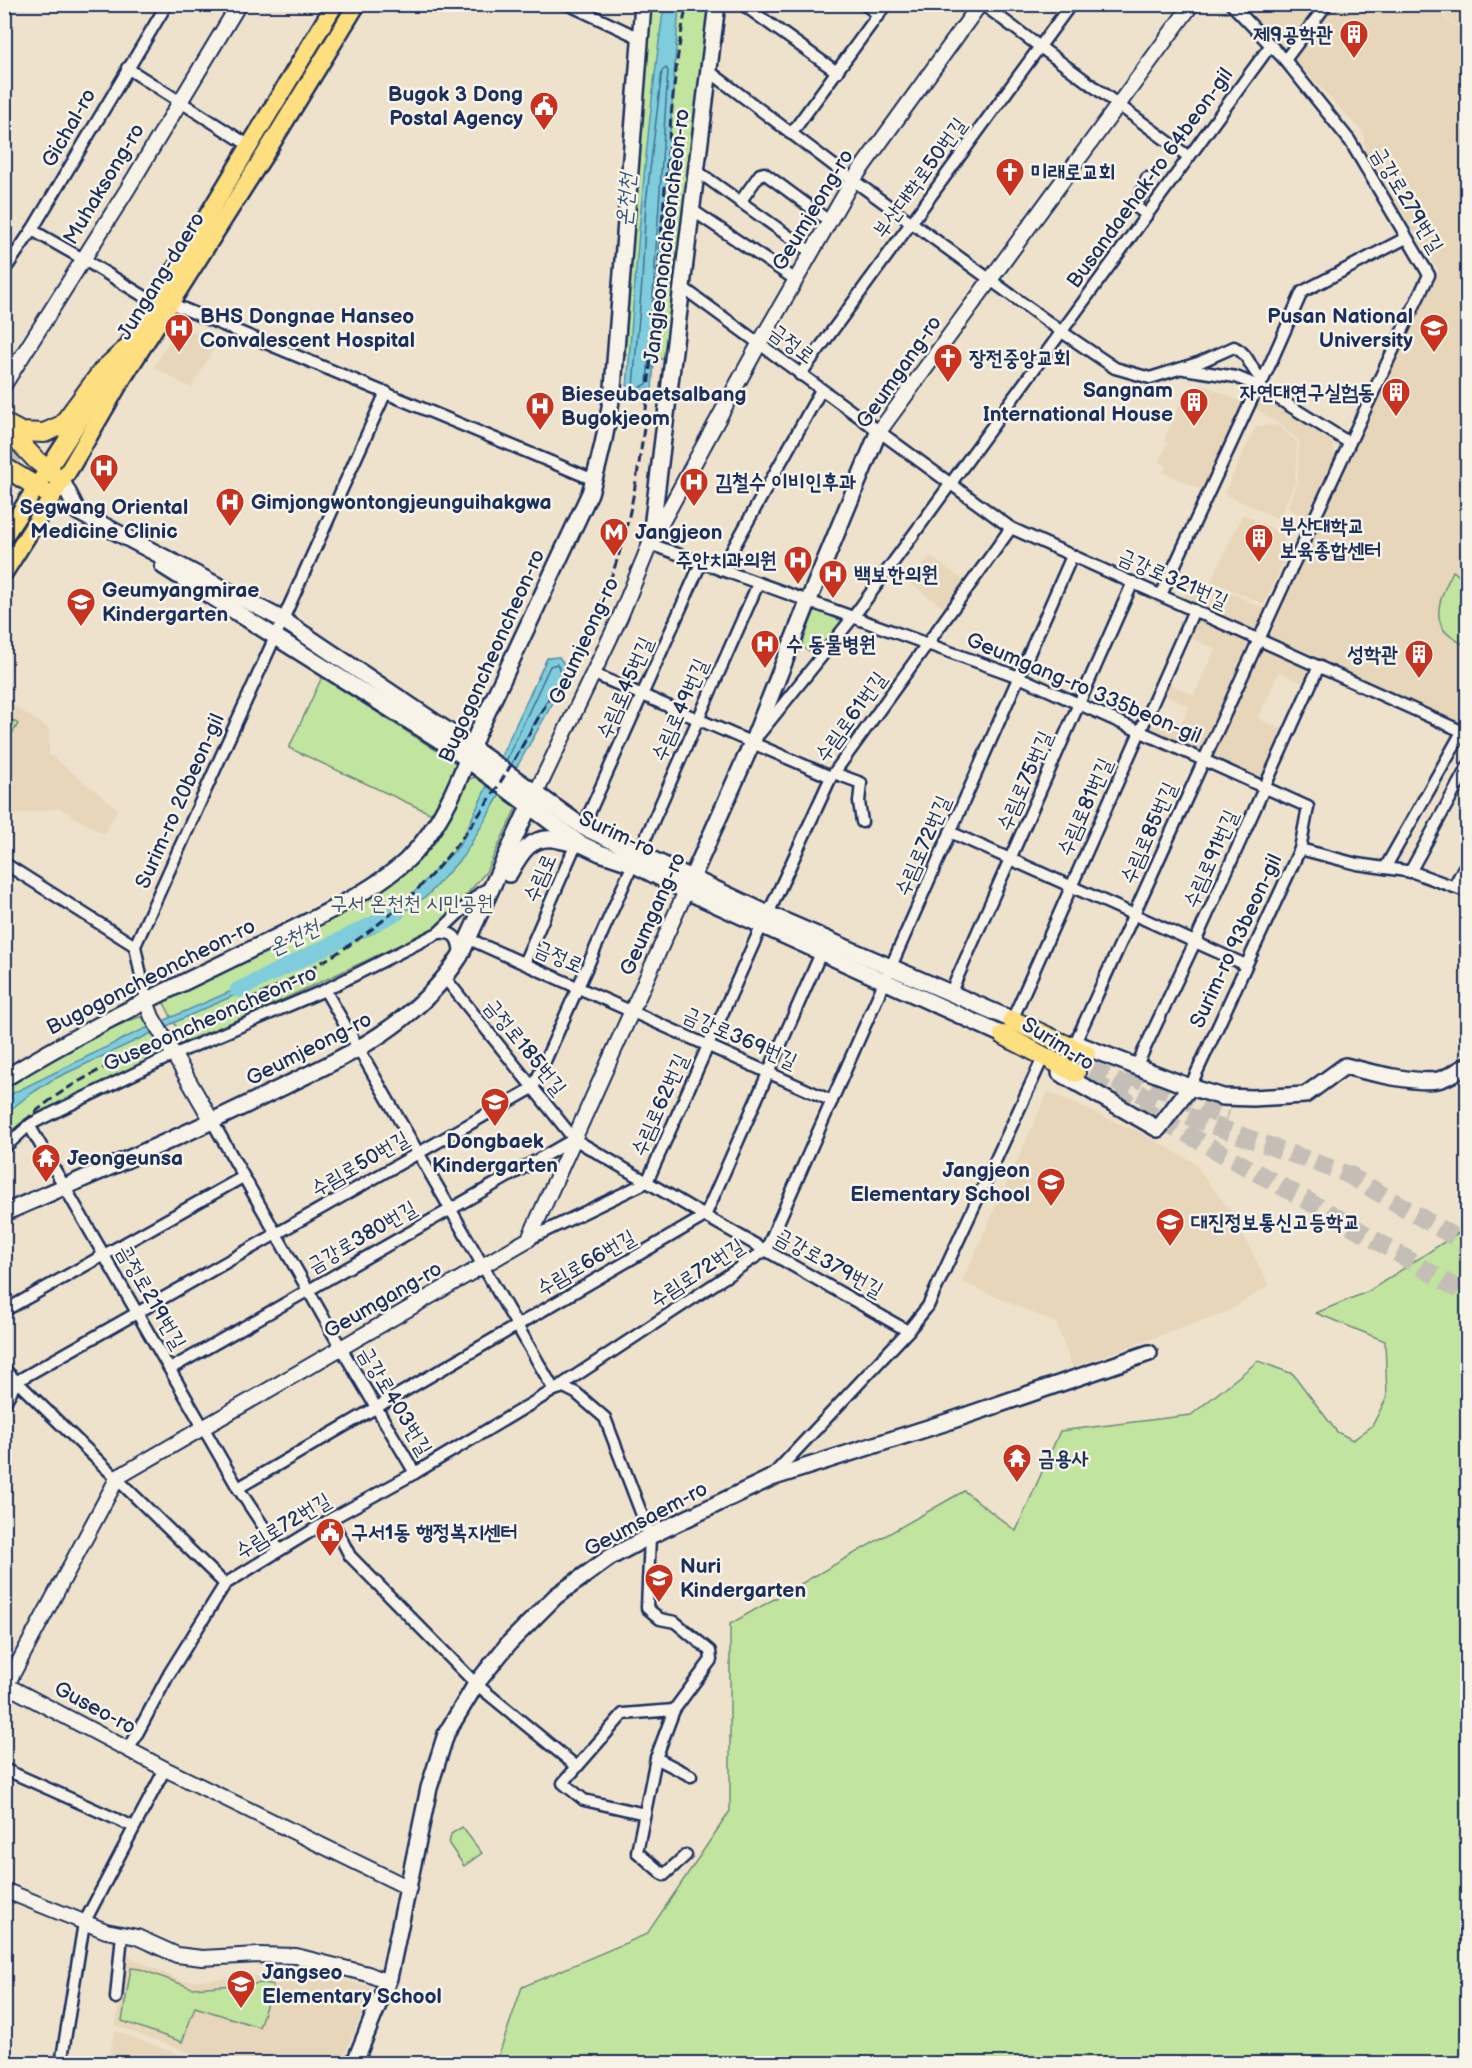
<svg xmlns="http://www.w3.org/2000/svg" width="1472" height="2068" font-family="'Balsamiq Sans','Poor Story',sans-serif">
<rect width="100%" height="100%" fill="#eee2cc"/>
<filter id="ink" filterUnits="userSpaceOnUse"><feTurbulence type="fractalNoise" baseFrequency=".0167" numOctaves="2"/><feDisplacementMap in="SourceGraphic" scale="12" xChannelSelector="R" yChannelSelector="G"/><feConvolveMatrix kernelMatrix="1 2 1 2 8 2 1 2 1" color-interpolation-filters="sRGB"/></filter>
<g filter="url(#ink)">
<g fill="#e7d6b9">
<polygon points="1239,5 1323,5 1291,47 1284,48 1278,47"/>
<polygon points="1336,5 1429,5 1462,31 1467,25 1467,721 1465,725 1270,636 1351,455 1439,272 1365,152 1364,134 1293,58"/>
<polygon points="1431,5 1467,5 1467,24 1463,30"/>
<polygon points="179,324 216,345 191,388 154,367"/>
<polygon points="1201,383 1244,403 1205,491 1164,473 1167,465 1158,462 1168,443 1164,440 1185,391 1195,396"/>
<polygon points="1268,398 1332,443 1336,459 1310,519 1287,508 1297,485 1299,441 1279,424 1251,406 1256,400"/>
<polygon points="1278,425 1297,442 1295,482 1279,519 1224,494 1256,426"/>
<polygon points="1243,514 1287,536 1277,558 1284,561 1264,604 1211,581"/>
<polygon points="930,556 966,582 946,609 911,584"/>
<polygon points="1191,582 1209,590 1212,584 1267,610 1257,634 1182,600"/>
<polygon points="1196,613 1255,640 1202,757 1144,731 1153,711 1181,724 1189,707 1163,694 1168,684 1194,695 1215,649 1186,636"/>
<polygon points="1258,643 1314,669 1307,685 1279,672 1258,718 1287,732 1265,781 1207,755"/>
<polygon points="4,699 49,729 49,754 118,809 104,834 59,808 5,816"/>
<polygon points="1048,1092 1141,1133 1193,1162 1231,1212 1269,1285 1227,1312 1072,1367 1056,1323 962,1282"/>
<polygon points="125,1955 182,1981 252,1977 295,1969 369,1987 371,1992 341,2063 218,2063 116,2026"/>
<polygon points="115,2031 203,2063 107,2064"/>
</g>
<g fill="#c1e49e" stroke="#6e8a7e" stroke-width="1.5">
<polygon points="650,5 712,5 669,360 624,354 618,351"/>
<path d="M1453,571C1472,582 1468,625 1467,647C1460,642 1449,637 1444,630C1431,612 1445,588 1453,571Z"/>
<polygon points="815,609 845,619 817,655 801,647"/>
<polygon points="322,677 456,763 458,774 434,815 289,748"/>
<polygon points="5,715 18,724 5,745"/>
<polygon points="479,776 517,806 486,872 462,900 434,929 254,1013 184,1042 163,1001 241,963 380,886 442,823 469,779"/>
<path d="M139,1017L144,1018L162,1048V1056L5,1145V1086C47,1058 92,1035 139,1017Z"/>
<polygon points="1467,1204 1467,2063 496,2063 522,1987 647,1934 730,1811 730,1624 964,1491 1016,1531 1060,1431 1191,1415 1258,1361 1293,1374 1337,1432 1353,1440 1372,1426 1387,1397 1385,1341 1316,1313 1369,1291 1461,1231"/>
<polygon points="462,1827 482,1853 464,1866 449,1844 451,1834"/>
<polygon points="131,1968 140,1969 192,1988 264,1983 273,1985 259,2027 195,2007 182,2042 122,2021"/>
</g>
<g fill="#7fcddc" stroke="#578eaa" stroke-width="1.5">
<path d="M664,5H679L652,390L630,400L627,389C636,261 646,132 664,5Z"/>
<polygon points="559,657 570,672 519,763 464,855 428,895 375,932 175,1022 52,1080 29,1095 5,1114 5,1098 7,1096 133,1034 227,993 324,955 393,914 459,846 547,658"/>
</g>
<g fill="none" stroke-linecap="round" stroke-linejoin="round">
<g stroke="#436e90" stroke-width="1.5">
<polygon points="666,68 668,71 647,384 635,390 633,387 642,282 646,203 662,71"/>
<polyline points="506,761 550,666 557,664 562,674 511,765"/>
</g>
<polyline stroke="#7fcddc" stroke-width="16" points="238,990 398,912"/>
<g stroke="#c4beb6" stroke-width="18" stroke-dasharray="18 9" stroke-linecap="butt">
<polyline points="4,452 82,514"/>
<polyline points="970,1009 1182,1114 1355,1177"/>
<polyline points="1127,1073 1227,1119"/>
<polyline points="1091,1081 1328,1212 1468,1295"/>
<polyline points="1345,1173 1468,1245"/>
</g>
<g stroke="#1b2f5e" stroke-width="15">
<g id="minor">
<polyline points="567,4 640,38"/>
<polyline points="742,4 837,72"/>
<polyline points="864,4 879,15"/>
<polyline points="982,4 1189,157"/>
<polyline points="1285,60 1327,4"/>
<polyline points="127,68 250,146"/>
<path d="M709,71L853,180L1062,332L1115,368L1150,378L1198,363L1234,347C1252,356 1248,369 1263,380"/>
<polyline points="791,134 886,4"/>
<polyline points="697,171 811,252"/>
<polyline points="740,202 760,174 764,173 829,221"/>
<polyline points="692,210 796,280"/>
<polyline points="1147,215 1136,207 1147,178"/>
<polyline points="32,230 83,259 155,303"/>
<polyline points="4,271 32,230 167,4"/>
<polyline points="682,287 1011,528 1468,734"/>
<polyline points="170,303 594,480"/>
<polyline points="1184,369 1236,377 1258,386 1348,442"/>
<polyline points="800,375 1071,4"/>
<polyline points="650,544 1019,677 1308,807 1300,849 1190,1087"/>
<polyline points="721,570 821,390"/>
<polyline points="1161,595 1258,386 1263,380 1302,292 1406,238"/>
<polyline points="594,674 831,777"/>
<polyline points="760,733 854,616 1270,46"/>
<polyline points="834,773 861,783 859,802 862,822"/>
<polyline points="583,827 701,563"/>
<polyline points="950,832 1246,965"/>
<polyline points="1300,849 1357,864 1413,872 1468,892"/>
<polyline points="639,853 758,584"/>
<polyline points="4,863 135,946"/>
<polyline points="1385,868 1462,732"/>
<polyline points="1410,872 1468,766"/>
<polyline points="1454,886 1468,860"/>
<polyline points="768,914 831,777 1011,528"/>
<path d="M438,933C455,931 459,939 460,955"/>
<polyline points="469,939 832,1101"/>
<polyline points="524,963 572,853 579,843"/>
<polyline points="445,978 574,1139 705,1216 908,1331"/>
<polyline points="325,990 554,1390 564,1387 576,1393 605,1418 650,1536 647,1608 660,1619 675,1622 710,1651 711,1660 674,1710"/>
<polyline points="950,994 1133,582"/>
<polyline points="146,1001 135,946 386,392"/>
<polyline points="1012,1020 1194,610"/>
<path d="M1075,1043C1193,786 1307,529 1429,275L1350,141L1285,60L1231,4"/>
<polyline points="1136,1067 1195,942 1319,666"/>
<polyline points="212,1121 341,1348 415,1473"/>
<polyline points="29,1125 238,1488 279,1550"/>
<polyline points="4,1148 29,1125 61,1109 175,1054 325,990 438,933 480,893 492,886"/>
<polyline points="529,1239 647,1182 762,925"/>
<polyline points="4,1311 243,1177"/>
<polyline points="4,1369 225,1584"/>
<polyline points="170,1369 574,1139"/>
<polyline points="4,1404 17,1381 533,1088 633,864"/>
<polyline points="773,1475 908,1331 928,1306 1041,1062 1049,1058"/>
<polyline points="238,1488 705,1216 821,953"/>
<polyline points="331,1519 350,1556 476,1684 576,1766"/>
<polyline points="129,1749 169,1674 225,1584 331,1519 415,1473 554,1390 766,1250 1072,556"/>
<polyline points="656,1758 691,1776"/>
<polyline points="4,1769 134,1827"/>
<polyline points="645,1814 584,1800 563,1783 623,1714 674,1710 656,1758 637,1852 664,1875 686,1855"/>
<polyline points="116,1998 122,1934"/>
<polyline points="61,2064 84,1923 165,1769"/>
</g>
</g>
<g stroke="#1b2f5e" stroke-width="18">
<g id="tertiary">
<polyline points="4,385 127,190 239,4"/>
<polyline points="878,433 1192,4"/>
<polyline points="536,793 620,617 650,544 759,344 853,180 980,4"/>
<polyline points="146,1001 152,1017 212,1121"/>
<polyline points="4,1684 165,1769 409,1888"/>
<polyline points="4,1690 118,1477 529,1239 690,882"/>
<polyline points="4,1890 106,1931 137,1937 177,1955 202,1958 258,1955 296,1956 368,1974 387,1982"/>
</g>
</g>
<g stroke="#1b2f5e" stroke-width="20">
<g id="secondary">
<polyline points="62,481 78,512 283,620 457,737 583,827 768,914 1022,1024"/>
<polyline points="650,544 717,4"/>
<polyline points="163,566 452,748 579,843 600,853 633,864 686,891 1003,1035 1012,1041"/>
<path d="M509,874C520,855 529,836 554,839C560,840 566,842 572,843"/>
<polyline points="691,880 752,743 808,602 878,433"/>
<path d="M1075,1043L1190,1087L1223,1097L1253,1098L1305,1095L1345,1066C1367,1072 1417,1084 1438,1080C1448,1078 1459,1070 1468,1065"/>
<polyline points="1060,1073 1158,1129 1190,1087"/>
<path d="M4,1079C84,1029 169,990 254,948C301,925 369,895 407,860C442,826 460,779 477,734L590,493C601,458 608,424 613,388L643,4"/>
<path d="M4,1213C89,1176 175,1140 258,1099C335,1061 412,1031 460,956L533,798"/>
<polyline points="354,2064 389,1978 429,1788 446,1734 476,1684 509,1643 556,1596 609,1558 650,1536 771,1478 947,1422 1149,1353"/>
</g>
</g>
<g stroke="#1b2f5e" stroke-width="21">
<g id="primary">
<polyline points="4,537 144,321 335,4"/>
<polyline points="4,573 72,465 119,384 265,154 357,4"/>
</g>
</g>
<g stroke="#1b2f5e" stroke-width="22">
<g id="trunk">
<polyline points="4,423 21,432 44,433 62,425 102,371 124,351"/>
<polyline points="5,427 36,460 62,481"/>
<polyline points="4,467 52,496"/>
<polyline points="1012,1020 1086,1054"/>
<polyline points="1003,1035 1076,1073"/>
</g>
</g>
<use href="#minor" stroke="#f7f3e8" stroke-width="10"/>
<use href="#tertiary" stroke="#f7f3e8" stroke-width="14"/>
<use href="#secondary" stroke="#f7f3e8" stroke-width="15"/>
<use href="#primary" stroke="#fddf80" stroke-width="16"/>
<use href="#trunk" stroke="#fddf80" stroke-width="18"/>
<path stroke="#1b2f5e" stroke-width="3" stroke-dasharray="9 4.5" stroke-linecap="butt" d="M4,1139C28,1118 51,1097 78,1082C173,1027 285,995 372,929C441,877 487,808 529,734C563,674 602,614 621,547C642,473 648,396 654,319C659,260 664,200 669,140C673,94 677,49 687,4"/>
</g>
</g>
<defs>
<g id="building-pin" transform="scale(1.5)"><path d="M0 17L-7.5 6A9.5 9.5 0 1 1 7.5 6Z" fill="#c8321e" stroke="#f7f3e8"/><path d="M-4-6H4V6H1V3H-1V6H-4ZM-2.5-4.3h1.7v1.8h-1.7ZM.8-4.3h1.7v1.8H.8ZM-2.5-1h1.7V.8h-1.7ZM.8-1h1.7V.8H.8Z" fill="#fff"/></g>
<g id="civic-pin" transform="scale(1.5)"><path d="M0 17L-7.5 6A9.5 9.5 0 1 1 7.5 6Z" fill="#c8321e" stroke="#f7f3e8"/><path d="M-.6-6.5H3V-4.5H.6V-3L4-1V1h2V6H-6V1h2V-1L-.6-3ZM-1.2 2.5V6h2.4V2.5Z" fill="#fff"/></g>
<g id="church-pin" transform="scale(1.5)"><path d="M0 17L-7.5 6A9.5 9.5 0 1 1 7.5 6Z" fill="#c8321e" stroke="#f7f3e8"/><path d="M-1.2-6h2.4v3.5h3.3v2.4h-3.3V6h-2.4V-.1h-3.3v-2.4h3.3Z" fill="#fff"/></g>
<g id="hospital-pin" transform="scale(1.5)"><path d="M0 17L-7.5 6A9.5 9.5 0 1 1 7.5 6Z" fill="#c8321e" stroke="#f7f3e8"/><path d="M-5-5h3v3.5h4V-5h3V5h-3V1.5h-4V5h-3Z" fill="#fff"/></g>
<g id="university-pin" transform="scale(1.5)"><path d="M0 17L-7.5 6A9.5 9.5 0 1 1 7.5 6Z" fill="#c8321e" stroke="#f7f3e8"/><path d="M0-5L7-2L0 1L-7-2ZM-4 1L0 2.5L4 1V4Q0 6-4 4Z" fill="#fff"/></g>
<g id="metro-pin" transform="scale(1.5)"><path d="M0 17L-7.5 6A9.5 9.5 0 1 1 7.5 6Z" fill="#c8321e" stroke="#f7f3e8"/><path d="M-5.5 5V-5H-3L0 0L3-5H5.5V5H3V-.5L0 4L-3-.5V5Z" fill="#fff"/></g>
<g id="school-pin" transform="scale(1.5)"><path d="M0 17L-7.5 6A9.5 9.5 0 1 1 7.5 6Z" fill="#c8321e" stroke="#f7f3e8"/><path d="M0-5L7-2L0 1L-7-2ZM-4 1L0 2.5L4 1V4Q0 6-4 4Z" fill="#fff"/></g>
<g id="temple-pin" transform="scale(1.5)"><path d="M0 17L-7.5 6A9.5 9.5 0 1 1 7.5 6Z" fill="#c8321e" stroke="#f7f3e8"/><path d="M0-6L5-2H3V0L6.5 2.5H4V6H1.5V3h-3V6H-4V2.5H-6.5L-3 0V-2H-5Z" fill="#fff"/></g>
</defs>
<g fill-rule="evenodd">
<use href="#building-pin" x="1354" y="34"/>
<use href="#civic-pin" x="544" y="106"/>
<use href="#church-pin" x="1010" y="172"/>
<use href="#hospital-pin" x="179" y="328"/>
<use href="#university-pin" x="1434" y="328"/>
<use href="#church-pin" x="948" y="358"/>
<use href="#building-pin" x="1396" y="392"/>
<use href="#building-pin" x="1194" y="402"/>
<use href="#hospital-pin" x="540" y="406"/>
<use href="#hospital-pin" x="104" y="468"/>
<use href="#hospital-pin" x="694" y="482"/>
<use href="#hospital-pin" x="230" y="502"/>
<use href="#metro-pin" x="614" y="532"/>
<use href="#building-pin" x="1259" y="538"/>
<use href="#hospital-pin" x="798" y="560"/>
<use href="#hospital-pin" x="833" y="574"/>
<use href="#school-pin" x="81" y="602"/>
<use href="#hospital-pin" x="765" y="644"/>
<use href="#building-pin" x="1419" y="654"/>
<use href="#school-pin" x="495" y="1102"/>
<use href="#temple-pin" x="46" y="1158"/>
<use href="#school-pin" x="1051" y="1182"/>
<use href="#school-pin" x="1170" y="1222"/>
<use href="#temple-pin" x="1017" y="1458"/>
<use href="#civic-pin" x="330" y="1532"/>
<use href="#school-pin" x="659" y="1578"/>
<use href="#school-pin" x="241" y="1984"/>
</g>
<g text-anchor="middle" dominant-baseline="central" stroke-width="5" stroke-linejoin="round" paint-order="stroke">
<g font-size="21" font-weight="bold" fill="#1b2f5e" stroke="#f7f3e8" text-anchor="start">
<text x="1333" y="34" text-anchor="end">제9공학관</text>
<text x="523" y="94" text-anchor="end">Bugok 3 Dong<tspan x="523" dy="24">Postal Agency</tspan></text>
<text x="1031" y="172">미래로교회</text>
<text x="200" y="316">BHS Dongnae Hanseo<tspan x="200" dy="24">Convalescent Hospital</tspan></text>
<text x="1413" y="316" text-anchor="end">Pusan National<tspan x="1413" dy="24">University</tspan></text>
<text x="969" y="358">장전중앙교회</text>
<text x="1173" y="390" text-anchor="end">Sangnam<tspan x="1173" dy="24">International House</tspan></text>
<text x="1375" y="392" text-anchor="end">자연대연구실험동</text>
<text x="561" y="394">Bieseubaetsalbang<tspan x="561" dy="24">Bugokjeom</tspan></text>
<text x="715" y="482">김철수 이비인후과</text>
<text x="251" y="502">Gimjongwontongjeunguihakgwa</text>
<text x="104" y="507" text-anchor="middle">Segwang Oriental<tspan x="104" dy="24">Medicine Clinic</tspan></text>
<text x="1280" y="526">부산대학교<tspan x="1280" dy="24">보육종합센터</tspan></text>
<text x="635" y="532">Jangjeon</text>
<text x="777" y="560" text-anchor="end">주안치과의원</text>
<text x="854" y="574">백보한의원</text>
<text x="102" y="590">Geumyangmirae<tspan x="102" dy="24">Kindergarten</tspan></text>
<text x="786" y="644">수 동물병원</text>
<text x="1398" y="654" text-anchor="end">성학관</text>
<text x="495" y="1141" text-anchor="middle">Dongbaek<tspan x="495" dy="24">Kindergarten</tspan></text>
<text x="67" y="1158">Jeongeunsa</text>
<text x="1030" y="1170" text-anchor="end">Jangjeon<tspan x="1030" dy="24">Elementary School</tspan></text>
<text x="1191" y="1222">대진정보통신고등학교</text>
<text x="1038" y="1458">금용사</text>
<text x="351" y="1532">구서1동 행정복지센터</text>
<text x="680" y="1566">Nuri<tspan x="680" dy="24">Kindergarten</tspan></text>
<text x="262" y="1972">Jangseo<tspan x="262" dy="24">Elementary School</tspan></text>
</g>
<g font-size="21" fill="#1b2f5e" stroke="#f7f3e8">
<text transform="translate(69 128) rotate(-60)">Gichal-ro</text>
<text transform="translate(920 178) rotate(-54)">부산대학로50번길</text>
<text transform="translate(1150 178) rotate(-54)">Busandaehak-ro 64beon-gil</text>
<text transform="translate(104 184) rotate(-59)">Muhaksong-ro</text>
<text transform="translate(1407 200) rotate(59)">금강로279번길</text>
<text transform="translate(813 210) rotate(-59)">Geumjeong-ro</text>
<text transform="translate(667 236) rotate(-83)">Jangjeononcheoncheon-ro</text>
<text transform="translate(161 276) rotate(-58)">Jungang-daero</text>
<text transform="translate(792 344) rotate(37)">금정로</text>
<text transform="translate(899 372) rotate(-55)">Geumgang-ro</text>
<text transform="translate(1173 579) rotate(24)">금강로321번길</text>
<text transform="translate(584 641) rotate(-65)">Geumjeong-ro</text>
<text transform="translate(492 656) rotate(-66)">Bugogoncheoncheon-ro</text>
<text transform="translate(625 688) rotate(-66)">수림로45번길</text>
<text transform="translate(1084 688) rotate(23)">Geumgang-ro 335beon-gil</text>
<text transform="translate(680 710) rotate(-66)">수림로49번길</text>
<text transform="translate(851 717) rotate(-54)">수림로61번길</text>
<text transform="translate(1025 781) rotate(-66)">수림로75번길</text>
<text transform="translate(180 801) rotate(-66)">Surim-ro 20beon-gil</text>
<text transform="translate(1085 807) rotate(-66)">수림로81번길</text>
<text transform="translate(1149 833) rotate(-66)">수림로85번길</text>
<text transform="translate(617 834) rotate(25)">Surim-ro</text>
<text transform="translate(923 846) rotate(-66)">수림로72번길</text>
<text transform="translate(1211 859) rotate(-66)">수림로91번길</text>
<text transform="translate(540 878) rotate(-66)">수림로</text>
<text transform="translate(653 914) rotate(-66)">Geumgang-ro</text>
<text transform="translate(1236 941) rotate(-65)">Surim-ro 93beon-gil</text>
<text transform="translate(559 957) rotate(24)">금정로</text>
<text transform="translate(151 977) rotate(-27)">Bugogoncheoncheon-ro</text>
<text transform="translate(210 1019) rotate(-24)">Guseooncheoncheon-ro</text>
<text transform="translate(740 1038) rotate(24)">금강로369번길</text>
<text transform="translate(1058 1044) rotate(32)">Surim-ro</text>
<text transform="translate(525 1047) rotate(51)">금정로185번길</text>
<text transform="translate(309 1049) rotate(-27)">Geumjeong-ro</text>
<text transform="translate(660 1105) rotate(-66)">수림로62번길</text>
<text transform="translate(360 1164) rotate(-30)">수림로50번길</text>
<text transform="translate(362 1237) rotate(-30)">금강로380번길</text>
<text transform="translate(586 1263) rotate(-30)">수림로66번길</text>
<text transform="translate(829 1263) rotate(29)">금강로379번길</text>
<text transform="translate(697 1273) rotate(-33)">수림로72번길</text>
<text transform="translate(151 1297) rotate(60)">금정로219번길</text>
<text transform="translate(383 1300) rotate(-30)">Geumgang-ro</text>
<text transform="translate(395 1401) rotate(59)">금강로403번길</text>
<text transform="translate(646 1519) rotate(-28)">Geumsaem-ro</text>
<text transform="translate(283 1526) rotate(-31)">수림로72번길</text>
<text transform="translate(95 1708) rotate(28)">Guseo-ro</text>
</g>
<g font-size="21" fill="#3c536b" stroke="#f7f3e8">
<text x="412" y="903">구서 온천천 시민공원</text>
</g>
<g font-size="22" font-style="italic" fill="#34567e" stroke="#f7f3e8">
<text transform="translate(626 200) rotate(-85)">온천천</text>
<text transform="translate(294 938) rotate(-26)">온천천</text>
</g>
</g>
<rect width="1472" height="2068" fill="none" stroke="#f7f3e8" stroke-width="24"/>
<rect x="12" y="12" width="1448" height="2044" fill="none" stroke="#1b2f5e" stroke-width="2" filter="url(#ink)"/>
</svg>
